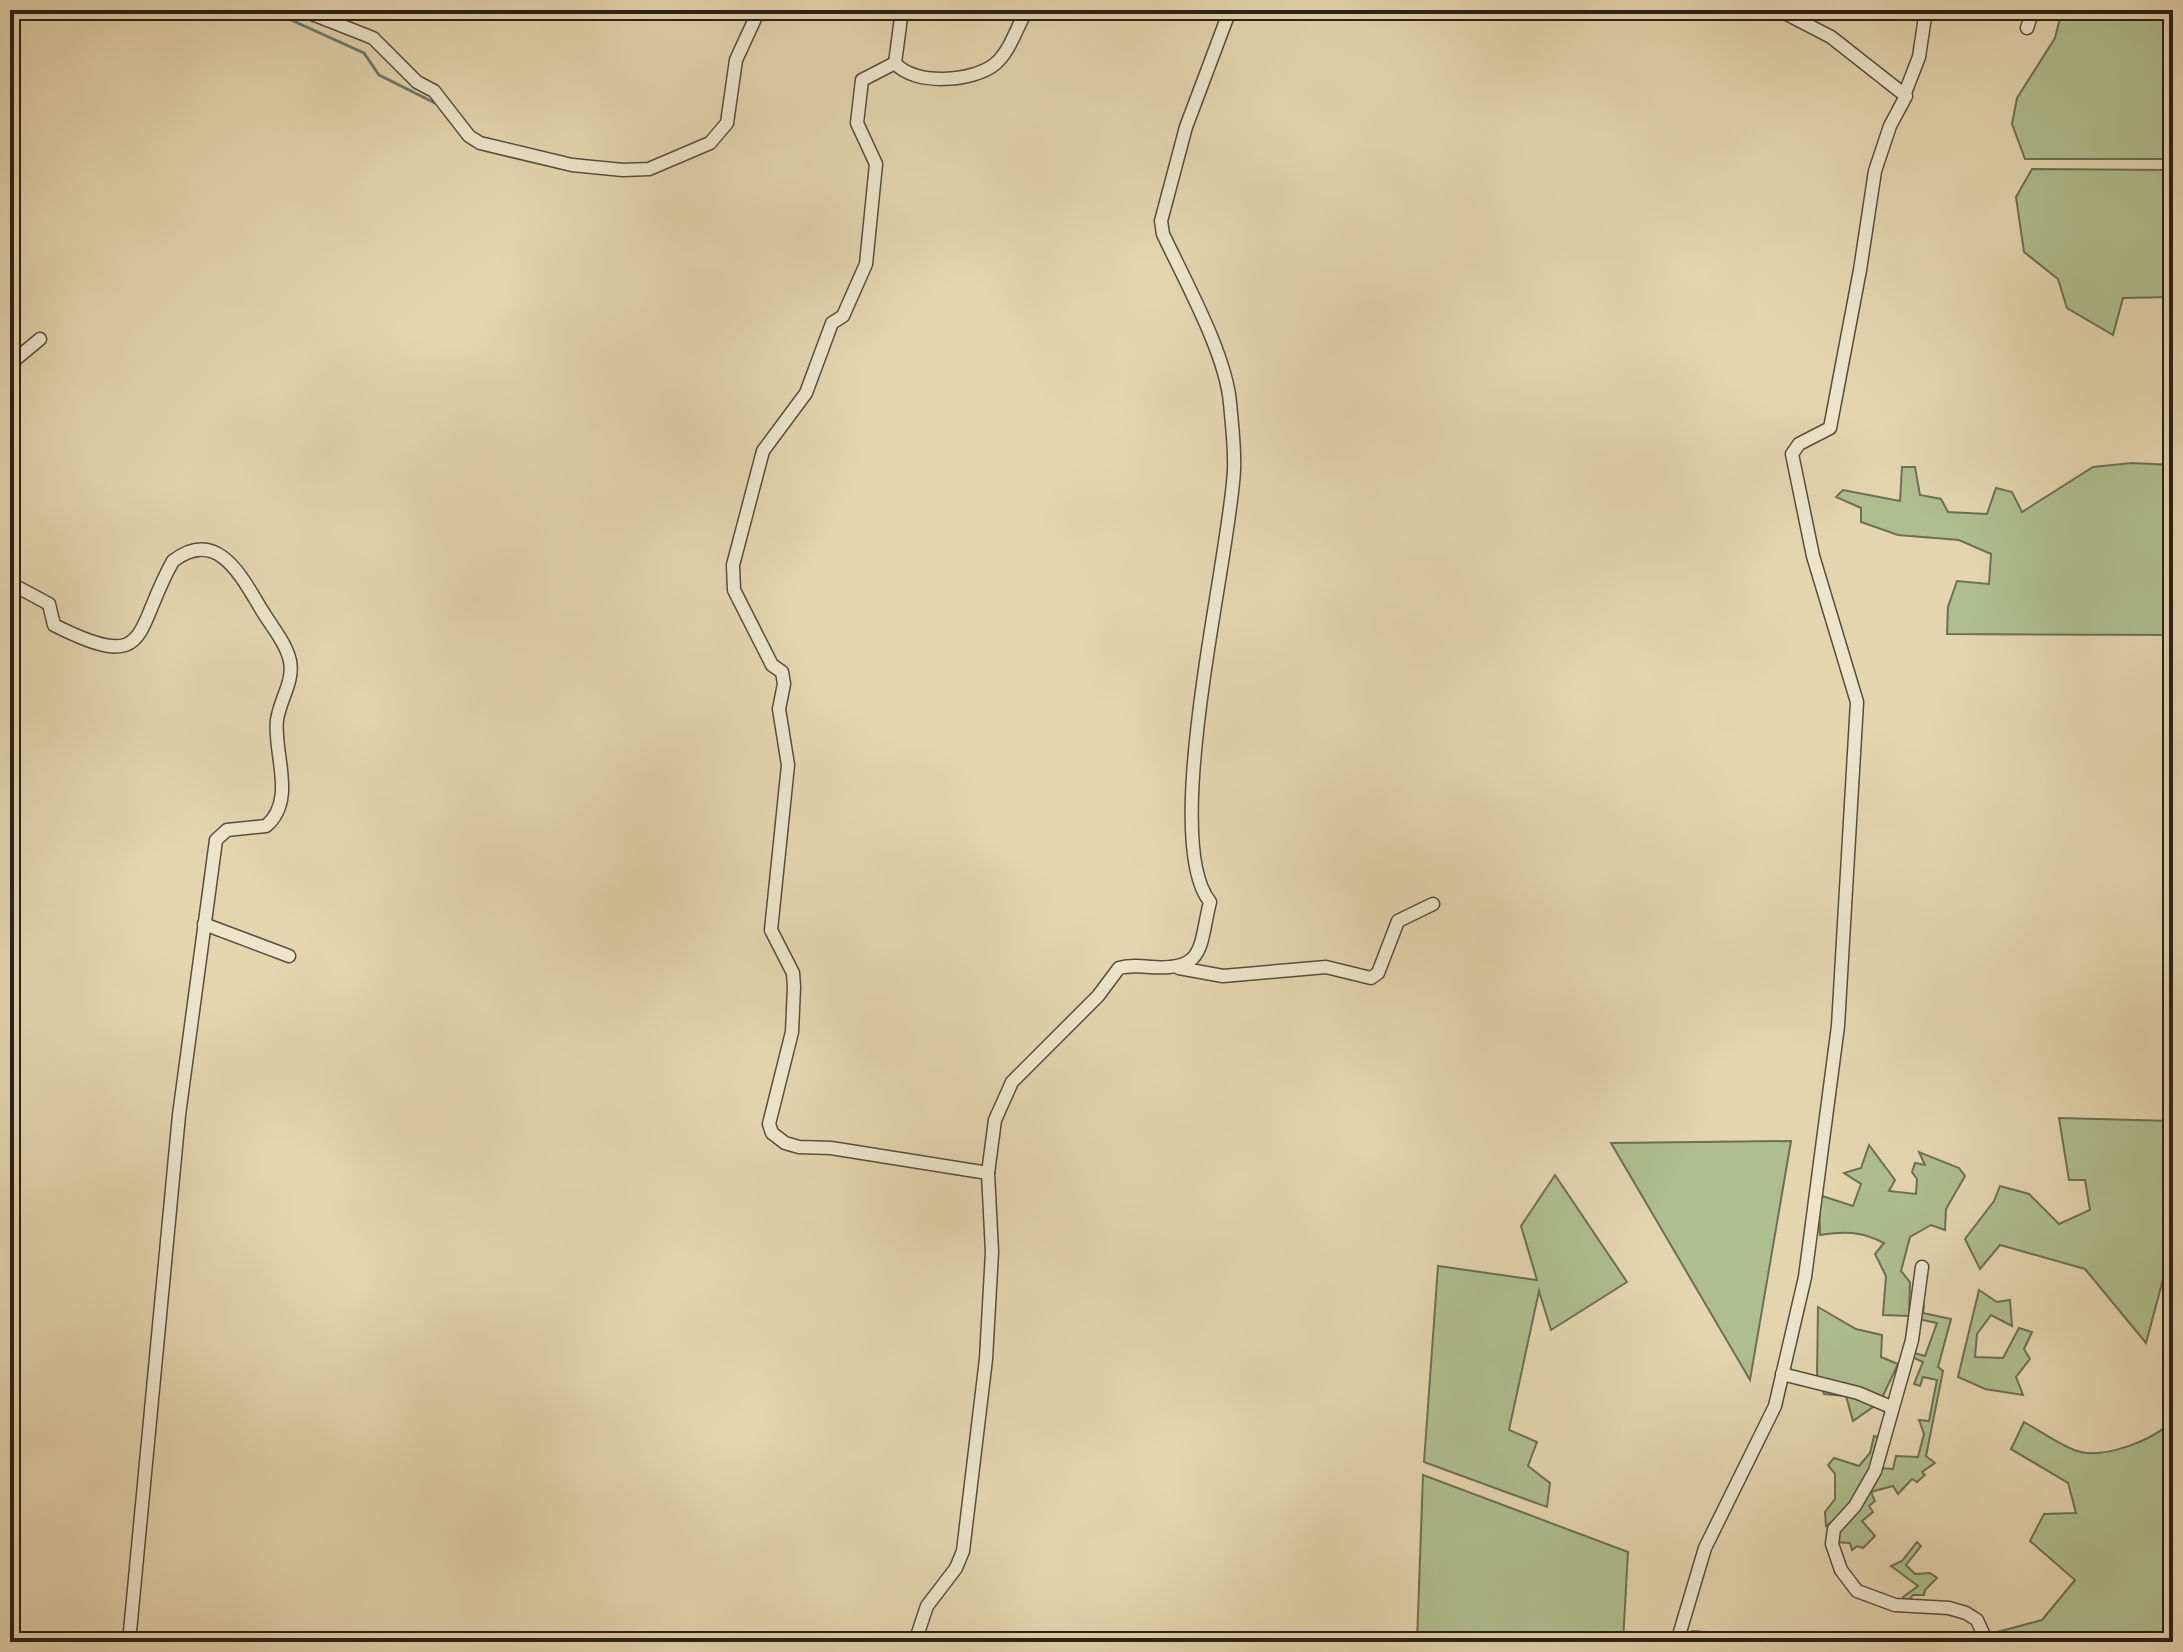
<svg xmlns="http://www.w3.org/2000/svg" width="2183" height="1652" font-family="'Sorts Mill Goudy',serif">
<rect width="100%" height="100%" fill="#e4d5af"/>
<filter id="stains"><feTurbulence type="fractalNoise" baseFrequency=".0025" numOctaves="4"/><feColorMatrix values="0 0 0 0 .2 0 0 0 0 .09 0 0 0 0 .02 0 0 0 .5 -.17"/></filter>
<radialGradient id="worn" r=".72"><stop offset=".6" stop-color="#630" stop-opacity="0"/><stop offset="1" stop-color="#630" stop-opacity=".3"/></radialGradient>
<g fill="#afbe8f" stroke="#6d7053" stroke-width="2">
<polygon points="2062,10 2173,10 2173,159 2025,159 2012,124 2017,98 2055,38"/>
<polygon points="2032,169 2173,170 2173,297 2123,298 2113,335 2067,308 2058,279 2024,252 2016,197"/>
<polygon points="2132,463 2173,465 2173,635 1947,634 1948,607 1957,581 1989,584 1991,554 1959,540 1898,535 1861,522 1861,508 1836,497 1843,490 1900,501 1902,467 1915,467 1920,495 1941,499 1948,512 1987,514 1996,488 2012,492 2022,512 2093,467"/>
<polygon points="2059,1118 2173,1121 2173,1242 2146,1343 2085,1269 2000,1245 1980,1269 1965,1239 1994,1201 2000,1186 2029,1194 2059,1224 2090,1210 2085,1180 2069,1180"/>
<polygon points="1791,1141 1750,1380 1611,1143"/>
<path d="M1869,1145L1895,1180L1889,1191L1916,1194L1917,1179L1912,1172L1915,1163L1925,1165L1919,1152L1959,1168L1965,1176L1946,1209L1945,1230L1931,1225L1910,1237L1901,1271L1910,1282L1909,1316L1883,1315L1886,1276L1875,1254L1884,1243C1861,1231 1845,1231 1820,1235L1819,1195L1853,1206L1861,1184L1844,1173L1861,1168Z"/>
<polygon points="1555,1175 1627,1282 1551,1330 1539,1291 1509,1430 1537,1442 1528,1466 1550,1483 1547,1507 1424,1462 1438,1266 1537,1280 1521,1226"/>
<polygon points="1979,1290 1997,1302 2010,1300 2012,1326 1991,1315 1977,1334 1975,1357 2003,1358 2019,1328 2032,1332 2024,1349 2030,1359 2016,1377 2023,1395 1985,1389 1958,1377"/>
<polygon points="1919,1305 1924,1306 1923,1313 1951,1319 1938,1367 1943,1371 1926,1456 1935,1463 1922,1472 1925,1475 1917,1482 1912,1479 1898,1494 1893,1486 1871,1492 1875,1501 1869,1506 1873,1512 1862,1521 1875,1536 1863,1548 1857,1546 1852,1550 1850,1543 1833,1542 1879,1468 1893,1469 1896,1456 1918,1457 1924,1434 1919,1420 1929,1421 1937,1380 1923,1377 1920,1386 1914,1384 1923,1362 1910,1356 1911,1352 1925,1356 1937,1323 1918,1319"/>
<polygon points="1818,1307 1856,1329 1882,1335 1881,1357 1898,1364 1880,1402 1853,1421 1846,1396 1824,1394 1817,1375"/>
<path d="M2173,1420V1642H1987L1986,1635L2042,1620L2075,1580L2030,1541L2044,1514L2076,1513L2068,1483L2011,1449L2024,1422C2040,1431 2057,1443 2074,1450C2102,1461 2154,1440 2173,1420Z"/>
<path d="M1874,1436L1878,1437C1878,1473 1857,1508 1826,1526L1825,1512L1835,1499V1474L1828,1465L1834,1458L1859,1466L1870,1453Z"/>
<polygon points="1423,1475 1628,1552 1623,1642 1417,1642"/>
<polygon points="1917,1542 1921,1546 1906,1565 1915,1574 1930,1573 1937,1578 1925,1590 1924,1595 1913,1595 1907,1603 1903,1597 1918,1586 1891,1566 1902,1561"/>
<polygon points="1692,1631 1693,1631 1810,1640 1689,1642"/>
</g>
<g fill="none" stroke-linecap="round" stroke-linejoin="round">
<polyline stroke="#6b7c6e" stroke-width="3" points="269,10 364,53 379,75 437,104"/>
<g stroke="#594e3d" stroke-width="15">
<g id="street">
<polyline points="302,10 373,38 417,82 434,91 469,136 480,143 572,165 623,170 649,169 710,143 727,123 736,60 759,10"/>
<path d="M902,10L895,63C914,86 973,82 995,64C1010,52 1017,26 1027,10"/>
<polyline points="2027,28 2033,10"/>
<polyline points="895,63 862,80 857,123 876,164 866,264 843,316 832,323 806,393 763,451 733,565 734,590 772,665 782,672 784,684 779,709 788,765 771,930 793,973 794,987 792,1032 769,1124 772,1133 785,1143 799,1147 831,1148 988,1173"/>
<polyline points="1905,93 1919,57 1926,10"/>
<polyline points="10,364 40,339"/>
<path d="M10,583L49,604L54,625C153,675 133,631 173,561C219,526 243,580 263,612C272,627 286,643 290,661C294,682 280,699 277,720C273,753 297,800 266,826L227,830L216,840L179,1115L129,1642"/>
<polyline points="204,924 289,956"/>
<polyline points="1179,968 1223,976 1326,967 1371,978 1378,973 1398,921 1433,904"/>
<polyline points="1922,1267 1912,1340 1875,1471 1855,1506 1834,1529 1832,1544 1841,1570 1857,1591 1895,1605 1949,1608 1966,1613 1977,1620 1987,1642"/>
<polyline points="1782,1374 1858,1393 1891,1407"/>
<path d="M915,1642L927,1606L956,1568L963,1551L986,1359L992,1252L988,1173L995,1120L1012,1082L1098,996L1119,968C1130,965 1140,966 1151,967C1206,971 1199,946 1210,902C1159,839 1230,558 1234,470C1235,448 1232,425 1230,403C1226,354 1184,279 1163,234L1161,221L1186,127L1230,10"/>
<polyline points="1677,1642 1705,1548 1775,1406 1805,1277 1838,1026 1857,702 1813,556 1792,454 1799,444 1830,428 1860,270 1875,171 1890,126 1906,96 1831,37 1779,10"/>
</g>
</g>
<use href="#street" stroke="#ede4cb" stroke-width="12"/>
</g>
<rect width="2183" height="1652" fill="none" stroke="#e4d5af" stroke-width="40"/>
<rect x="12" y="12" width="2159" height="1628" fill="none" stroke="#2b2117" stroke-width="4"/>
<rect x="20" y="20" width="2143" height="1612" fill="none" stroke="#2b2117" stroke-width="2"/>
<rect width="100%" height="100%" filter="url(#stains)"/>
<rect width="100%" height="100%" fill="url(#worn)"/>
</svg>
